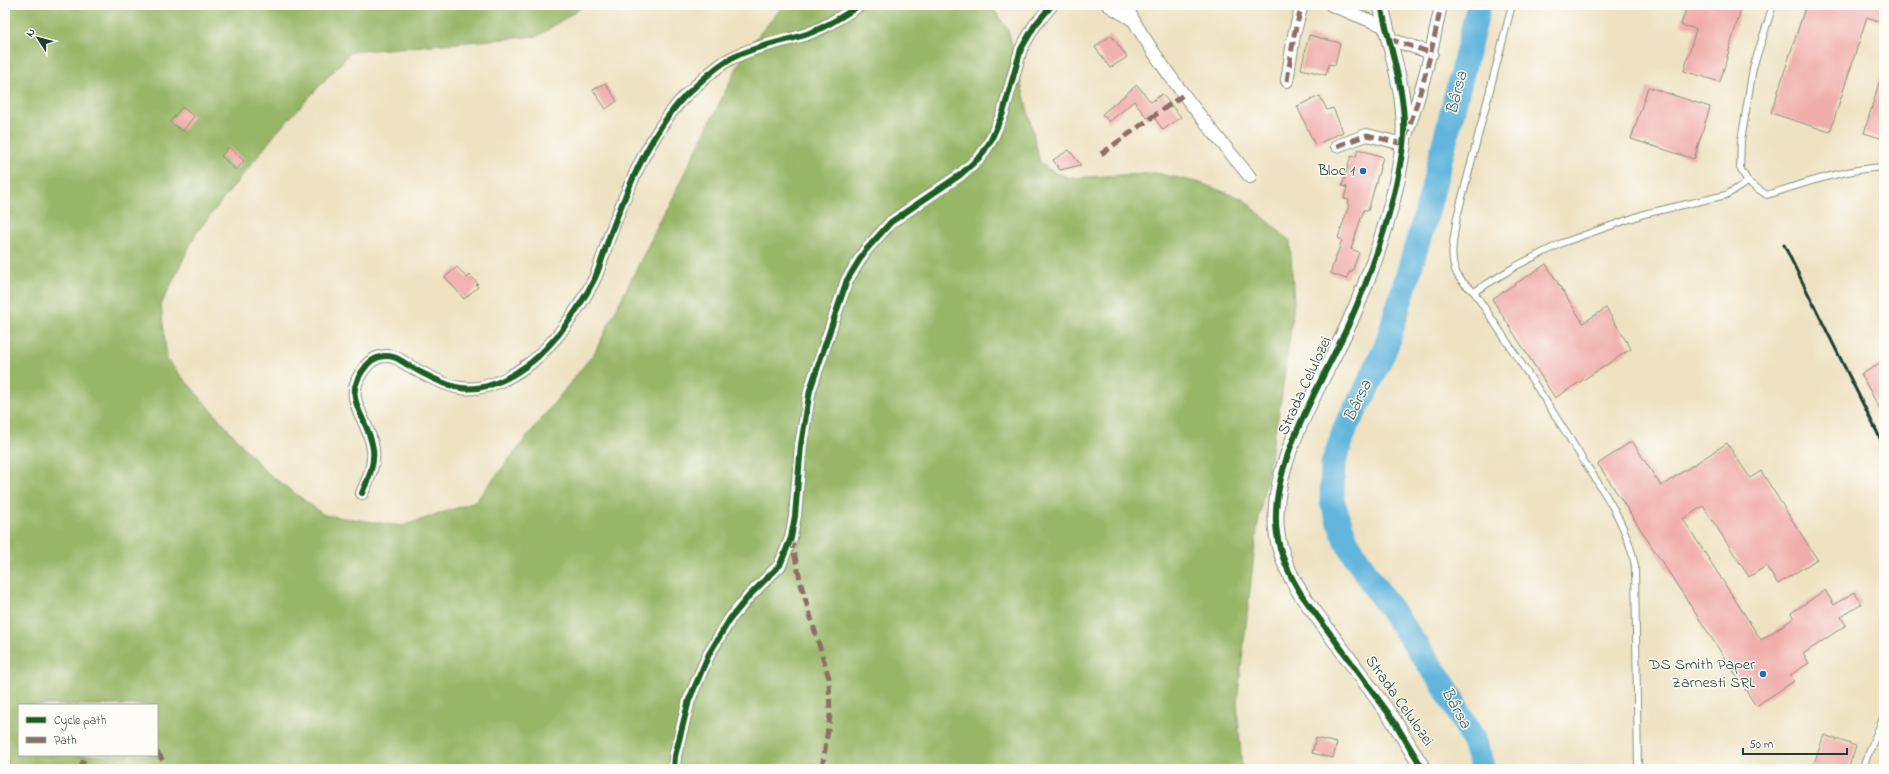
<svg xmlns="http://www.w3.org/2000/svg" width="1889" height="774" font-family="'Indie Flower',sans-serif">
<rect width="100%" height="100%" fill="#fdfcf7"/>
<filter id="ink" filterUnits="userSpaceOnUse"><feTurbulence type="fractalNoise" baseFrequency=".025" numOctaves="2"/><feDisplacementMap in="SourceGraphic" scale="8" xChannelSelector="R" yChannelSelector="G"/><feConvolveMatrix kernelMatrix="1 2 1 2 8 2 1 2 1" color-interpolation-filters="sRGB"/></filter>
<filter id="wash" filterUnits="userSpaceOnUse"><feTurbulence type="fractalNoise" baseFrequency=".012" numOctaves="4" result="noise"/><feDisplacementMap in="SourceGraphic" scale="16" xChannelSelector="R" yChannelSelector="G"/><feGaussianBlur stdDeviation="0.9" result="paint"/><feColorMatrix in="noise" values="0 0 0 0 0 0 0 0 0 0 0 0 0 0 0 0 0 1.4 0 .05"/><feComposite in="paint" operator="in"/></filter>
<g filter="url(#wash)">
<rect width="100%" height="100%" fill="#eee2c2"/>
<path fill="#98b668" stroke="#5c7a4e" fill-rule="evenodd" d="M5,5H585L538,36L351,52L277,132L196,233L161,305L167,360L265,471L324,515L402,526L475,502L595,352L746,50L784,5H990L1008,29L1040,162C1050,171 1058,175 1072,178L1156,173L1200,183L1243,199L1290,241L1294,303L1281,400L1257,529L1237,703L1242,769H5ZM19,705H157V755H19Z"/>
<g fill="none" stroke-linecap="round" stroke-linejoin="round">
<polyline stroke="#62b5dd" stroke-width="25" points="1479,5 1428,208 1387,344 1365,392 1346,426 1333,465 1332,501 1346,541 1372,583 1444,685 1472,737 1484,769"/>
</g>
<g id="blocks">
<g fill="#f0aca9">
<polygon points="1687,5 1742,5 1720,82 1684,71 1696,29 1681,25"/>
<polygon points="1806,5 1884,5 1884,23 1867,17 1830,132 1771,113"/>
<polygon points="1111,35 1127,57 1110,68 1095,47"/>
<polygon points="1309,35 1340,43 1335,65 1329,64 1326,75 1301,69"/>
<polygon points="1881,76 1884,76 1884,139 1864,133"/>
<polygon points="605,83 617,101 606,109 593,90"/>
<polygon points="1137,85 1151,102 1162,94 1181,117 1163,130 1152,114 1147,118 1134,101 1109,122 1102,114"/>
<polygon points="1648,87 1710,107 1694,159 1631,139"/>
<polygon points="1320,96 1327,110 1333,108 1343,132 1315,145 1297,106"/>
<polygon points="182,107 194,116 183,131 170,122"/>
<polygon points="229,147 244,161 236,170 221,156"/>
<polygon points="1358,149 1383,157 1368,211 1364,209 1351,249 1359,252 1352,272 1350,271 1346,279 1330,273 1342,240 1338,238 1349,205 1348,205 1349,200 1344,199 1347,187 1342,186 1351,156 1356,157"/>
<polygon points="1069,150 1081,165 1060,170 1053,160"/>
<polygon points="1546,264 1583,323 1606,308 1631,349 1555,398 1492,299"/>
<polygon points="457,267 467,278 470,275 478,284 476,285 478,287 464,299 445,277"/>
<polygon points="1884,362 1884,417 1861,374"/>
<polygon points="1632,441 1661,486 1727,443 1750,478 1761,471 1817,559 1778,584 1766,566 1749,577 1703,506 1683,519 1761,640 1794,618 1791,613 1825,590 1834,605 1854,592 1862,604 1841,617 1846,625 1803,654 1809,663 1790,675 1794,681 1756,706 1598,464"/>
<polygon points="1824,735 1856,746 1848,769 1812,769"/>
<polygon points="1316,738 1337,743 1333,758 1312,753"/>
</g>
</g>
</g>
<g filter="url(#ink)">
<use href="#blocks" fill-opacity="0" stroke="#86907b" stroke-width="1"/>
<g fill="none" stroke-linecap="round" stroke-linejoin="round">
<g stroke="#86907b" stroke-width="8">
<g id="service">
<path d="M1512,5L1457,217C1454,237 1447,262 1460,279C1464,284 1470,288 1474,292C1510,346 1546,400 1580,455C1603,491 1627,523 1635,566L1638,769"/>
<path d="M1773,5L1753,68L1741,141L1740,168L1748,182L1767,195C1805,183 1845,169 1884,167"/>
<polyline points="1474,292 1516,266 1562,243 1644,214 1726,195 1748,182"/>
<polyline points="1862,769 1884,716"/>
</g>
</g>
<g stroke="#86907b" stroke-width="14">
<g id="minor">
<polyline points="1108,5 1133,20"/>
<path d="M1127,5C1131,20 1141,32 1149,45C1179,92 1215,134 1250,177"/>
<polyline points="1331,5 1386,27"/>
<polyline points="1389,39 1432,53"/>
<polyline points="1287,81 1294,35 1302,5"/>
<path d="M1337,146L1367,135L1403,144C1420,98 1432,53 1441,5"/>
<path d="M362,493C368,480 375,465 373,449C368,414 338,399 367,365C373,358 384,354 393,357C398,358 403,362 408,365C421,373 446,386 461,388C485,391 507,380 526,366C539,358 549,345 559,334C573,316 585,298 595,278C601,264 605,249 610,235C628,187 650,133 685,96C697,85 716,66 730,59C753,47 777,43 801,36C822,30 841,17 860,5"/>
<polyline points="674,769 675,756 689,700 709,654 730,619 749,596 780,565 791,538 795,516 801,445 810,390 847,280 865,251 891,222 960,175 981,156 991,140 1003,113 1021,49 1035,25 1052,5"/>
</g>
</g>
<g stroke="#86907b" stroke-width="17">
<path id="tertiary" d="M1381,5C1390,50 1409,99 1403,146C1395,205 1375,264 1351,319C1324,381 1267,464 1277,534C1280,555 1290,576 1301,594L1392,718L1423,769"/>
</g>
<use href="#service" stroke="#fff" stroke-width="6"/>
<use href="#minor" stroke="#fff" stroke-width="12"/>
<use href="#tertiary" stroke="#fff" stroke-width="15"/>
<polyline stroke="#1f3d34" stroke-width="3" points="1784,245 1884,446"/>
<g stroke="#8d6e63" stroke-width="5" stroke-dasharray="10 5" stroke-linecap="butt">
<polyline points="1389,39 1432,53"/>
<polyline points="1287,81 1294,35 1302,5"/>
<path d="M1337,146L1367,135L1403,144C1420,98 1432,53 1441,5"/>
<polyline points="1101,154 1183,95"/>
<polyline points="791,539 802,588 829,678 830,716 822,769"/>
<polyline points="157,752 169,769"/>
<polyline points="80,769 86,755"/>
</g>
<g stroke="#fdfcf7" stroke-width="8">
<g id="cycleway">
<path d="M1381,5C1390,50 1409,99 1403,146C1395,205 1375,264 1351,319C1324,381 1267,464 1277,534C1280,555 1290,576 1301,594L1392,718L1423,769"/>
<path d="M362,493C368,480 375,465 373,449C368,414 338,399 367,365C373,358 384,354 393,357C398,358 403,362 408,365C421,373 446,386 461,388C485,391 507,380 526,366C539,358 549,345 559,334C573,316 585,298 595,278C601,264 605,249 610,235C628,187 650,133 685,96C697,85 716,66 730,59C753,47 777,43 801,36C822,30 841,17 860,5"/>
<polyline points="674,769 675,756 689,700 709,654 730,619 749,596 780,565 791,538 795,516 801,445 810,390 847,280 865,251 891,222 960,175 981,156 991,140 1003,113 1021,49 1035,25 1052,5"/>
</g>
</g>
<use href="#cycleway" stroke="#1b5e20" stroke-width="6"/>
</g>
</g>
<g fill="#1f6fb2" stroke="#fdfcf7" stroke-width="1.5">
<circle cx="1363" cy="171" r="4"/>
<circle cx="1763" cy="674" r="4"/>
</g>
<g text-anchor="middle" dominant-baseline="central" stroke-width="3" stroke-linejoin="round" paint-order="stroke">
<g font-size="16" fill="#1f3d34" stroke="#fdfcf7" text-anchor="end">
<text x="1355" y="171">Bloc 1</text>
<text x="1755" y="665">DS Smith Paper<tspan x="1755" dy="18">Zarnesti SRL</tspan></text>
</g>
<g font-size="16" fill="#1f3d34" stroke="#fdfcf7">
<text transform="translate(1305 386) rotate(-65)">Strada Celulozei</text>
<text transform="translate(1399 701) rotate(55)">Strada Celulozei</text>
</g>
<g font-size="17" font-style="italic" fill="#336167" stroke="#fdfcf7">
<text transform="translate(1457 93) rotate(-76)">Bârsa</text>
<text transform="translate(1358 401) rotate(-64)">Bârsa</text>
<text transform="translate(1456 708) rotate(61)">Bârsa</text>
</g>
</g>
<rect width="1889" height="774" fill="none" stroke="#fdfcf7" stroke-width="20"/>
<rect x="18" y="704" width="140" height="52" fill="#fdfcf7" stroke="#a4b0a9"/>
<rect x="26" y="717" width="20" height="6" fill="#1b5e20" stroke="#a4b0a9"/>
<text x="54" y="724" font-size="12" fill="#1f3d34">Cycle path</text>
<rect x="26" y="737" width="20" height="6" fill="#8d6e63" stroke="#a4b0a9"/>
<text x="54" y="744" font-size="12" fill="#1f3d34">Path</text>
<g transform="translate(38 38) rotate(306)" stroke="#fdfcf7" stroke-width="3" paint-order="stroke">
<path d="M0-3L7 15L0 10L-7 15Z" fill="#1f3d34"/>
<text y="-6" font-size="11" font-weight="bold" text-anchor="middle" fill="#1f3d34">N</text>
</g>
<path d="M1743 748v6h104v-6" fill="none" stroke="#1f3d34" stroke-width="2"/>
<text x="1749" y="748" font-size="12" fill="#1f3d34" stroke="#fdfcf7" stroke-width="3" paint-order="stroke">50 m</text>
</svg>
